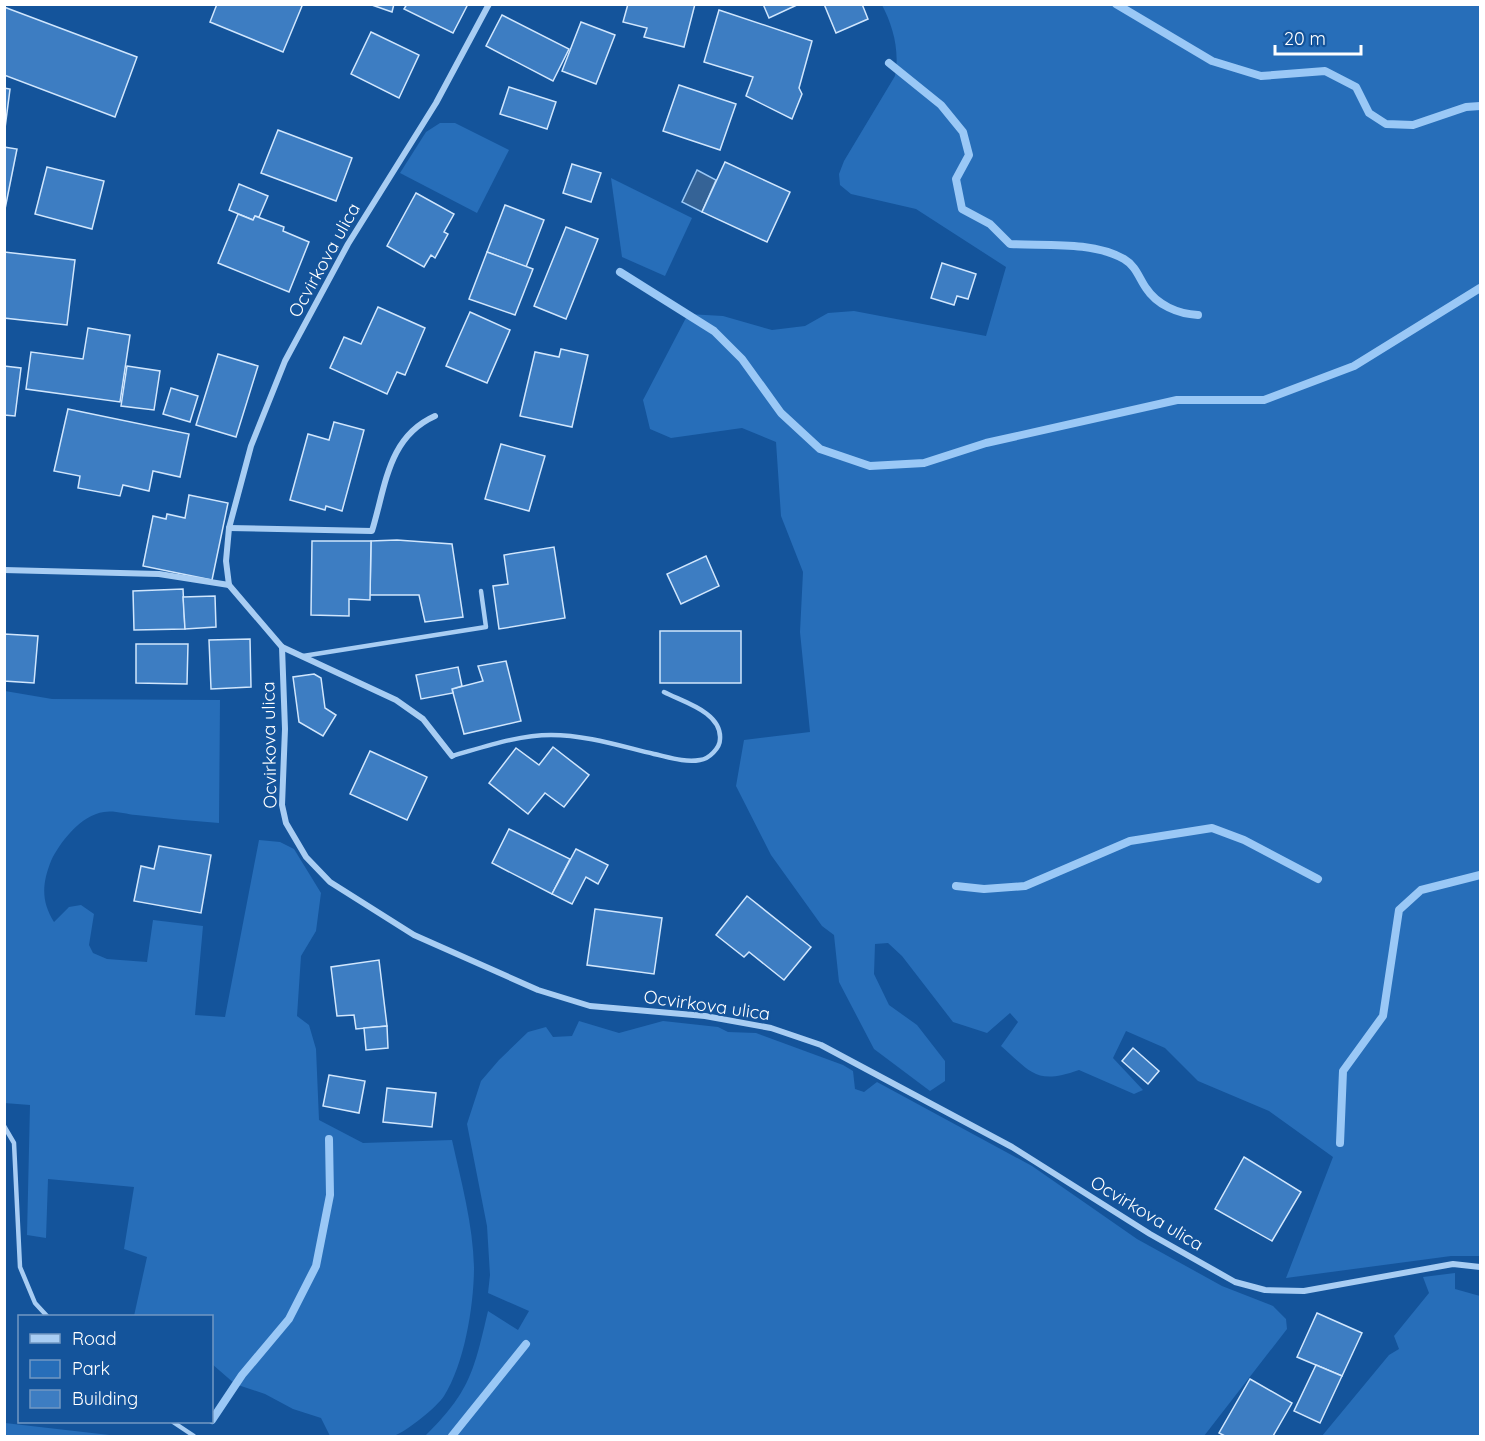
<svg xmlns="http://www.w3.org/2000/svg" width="1485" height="1441" font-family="Quicksand,sans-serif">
<rect width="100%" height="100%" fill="#14549b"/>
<g fill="#276eb9">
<path d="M882,5H1480V1256H1451L1286,1278L1333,1157L1269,1111L1198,1081L1165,1048L1126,1031L1113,1058L1143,1090L1134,1094L1079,1070C1036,1085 1032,1073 1001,1046L1018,1022L1010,1013L987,1033L953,1022L902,956L888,943L875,944L874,974L889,1005L917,1025L945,1061V1081L930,1091L874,1049L839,982L834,935L822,926L771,855L736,786L744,740L810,732L800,632L803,572L781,516L776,442L742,428L671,438L650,429L643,400L688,314L723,316L772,330L805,326L828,313L854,311L986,336L1006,267L916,209L851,194L840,185L839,174L844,161L895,76C900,51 893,26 882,5Z"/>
<polygon points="440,123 455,123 509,150 477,213 400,173 426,132"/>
<polygon points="611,178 692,218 665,276 622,257"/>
<path d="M5,691L52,699L220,700L219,823C191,821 164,818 136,815C126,814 113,810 104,812C81,815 60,842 51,861C42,884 41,901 54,922L69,907L81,905L94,914L89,945L93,953L107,959L147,962L153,920L203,926L195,1015L225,1017L259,840L280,842L294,849L321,893L316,931L301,956L297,1016L309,1025L316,1049L319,1120L363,1143L452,1140C461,1181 473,1224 474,1267C474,1304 465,1363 444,1396C437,1407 407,1431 394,1436C381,1441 346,1437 330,1436L321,1418L293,1409L265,1394L235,1384L212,1364V1316H134L147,1257L124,1249L134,1187L48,1179L46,1238L27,1235L30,1105L4,1103Z"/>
<path d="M579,1021L619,1033L663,1021L718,1027L728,1032L756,1033L843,1065L853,1071L855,1089L864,1092L877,1082L1032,1166L1137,1239L1222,1286L1273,1306L1286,1319L1287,1329L1204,1436H425C470,1392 474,1371 488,1311L518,1330L529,1311L488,1293L490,1275L487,1226L467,1124L481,1081L499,1060L528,1032L546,1027L553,1037L572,1036Z"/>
<polygon points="1455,1273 1455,1289 1480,1296 1480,1436 1322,1436 1389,1355 1399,1349 1394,1336 1429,1293 1423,1277"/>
<polygon points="4,1423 5,1423 118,1436 5,1436"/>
</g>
<polygon fill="#356396" stroke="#9ac8f6" stroke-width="1.5" points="697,170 716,180 702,212 682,202"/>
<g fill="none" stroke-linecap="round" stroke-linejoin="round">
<g stroke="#9ac8f6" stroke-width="8">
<polyline points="1116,4 1212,61 1261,76 1325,71 1356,87 1369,113 1386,124 1413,125 1466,107 1480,106"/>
<path d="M889,63L941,105L963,132L969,155L956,179L962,209L990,224L1010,244C1046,246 1092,241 1124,259C1136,266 1139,278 1146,288C1157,305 1178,314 1198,315"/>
<polyline points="620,272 714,331 742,359 781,413 820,449 870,466 924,463 986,443 1177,400 1264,400 1354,366 1480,288"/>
<polyline points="956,886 984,889 1025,886 1130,841 1212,828 1244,840 1318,879"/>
<polyline points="1340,1143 1343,1071 1383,1016 1399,910 1421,890 1480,875"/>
<polyline points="212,1420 242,1375 289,1319 316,1266 330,1195 329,1139"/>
<polyline points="452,1436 526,1344"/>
</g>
</g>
<g fill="#3d7dc2" stroke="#d0e6fd" stroke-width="1.5">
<polygon points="217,4 300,4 302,6 283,52 210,22"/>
<polygon points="369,4 394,4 392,12"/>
<polygon points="407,4 468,4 453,33 404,9"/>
<polygon points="628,4 695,4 684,47 644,37 647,28 623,22"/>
<polygon points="763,4 799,4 769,18"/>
<polygon points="824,4 862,4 868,19 836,33"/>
<polygon points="4,7 137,57 115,117 4,75"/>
<polygon points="719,10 812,41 799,88 802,94 792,119 746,96 753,77 704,62"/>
<polygon points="502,15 569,49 553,81 486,46"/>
<polygon points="581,22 615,35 596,84 562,71"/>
<polygon points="371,32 419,55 399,98 351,74"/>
<polygon points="679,85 736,104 720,150 663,131"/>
<polygon points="509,87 556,102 547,129 500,114"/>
<polygon points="4,88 10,89 4,136"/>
<polygon points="278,130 352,158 336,201 261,173"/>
<polygon points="4,147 17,149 4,214"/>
<polygon points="725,162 790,192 767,242 702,212"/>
<polygon points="572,164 601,173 591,202 563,193"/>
<polygon points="47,167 104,181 92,229 35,214"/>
<polygon points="239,184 268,196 259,217 255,216 253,220 229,210"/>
<polygon points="416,193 454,214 444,232 448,234 435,258 431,255 424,267 387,246"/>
<polygon points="505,205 544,220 526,267 487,252"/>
<polygon points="238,214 253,220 255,216 284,227 283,231 309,242 289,292 218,263"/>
<polygon points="566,227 598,239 566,319 534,306"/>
<polygon points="4,252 75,260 67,325 4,318"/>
<polygon points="487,252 533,269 515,315 469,299"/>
<polygon points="942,263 976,274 968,299 957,296 954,305 931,298"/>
<polygon points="378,307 425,328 405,375 397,372 387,394 330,368 344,337 361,344"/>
<polygon points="470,312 510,330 487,383 446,366"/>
<polygon points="88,328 130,335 120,402 26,389 31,352 83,359"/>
<polygon points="561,349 588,355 572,427 520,416 535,352 559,357"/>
<polygon points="218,354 258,366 236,437 196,425"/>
<polygon points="4,366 21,368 15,416 4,415"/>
<polygon points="127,366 160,371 154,410 121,406"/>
<polygon points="171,388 198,396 190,422 163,414"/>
<polygon points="68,409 189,434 180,477 153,471 149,491 123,485 120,496 78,488 80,476 54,471"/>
<polygon points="334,422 364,430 342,511 326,506 325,510 290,500 308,434 329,440"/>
<polygon points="501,444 545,456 529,511 485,499"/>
<polygon points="189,495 228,503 212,580 143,566 153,516 166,519 167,514 185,518"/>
<polygon points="397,540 452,544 463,617 425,622 419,595 370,595 371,541"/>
<polygon points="312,541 371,541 370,600 349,599 349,616 311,615"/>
<polygon points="554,547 565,618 499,629 493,586 508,584 504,555"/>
<polygon points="706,556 719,586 681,604 667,574"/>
<polygon points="183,589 185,629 134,630 133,591"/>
<polygon points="215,596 216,627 185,629 183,597"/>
<rect x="660" y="631" width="81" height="52"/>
<polygon points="4,634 38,636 34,683 4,681"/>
<polygon points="250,639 251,687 211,689 209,640"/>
<polygon points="136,644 188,644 187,684 136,683"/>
<polygon points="506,661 521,721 464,734 452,689 483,681 478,666"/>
<polygon points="458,667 462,686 452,689 453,693 421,699 416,675"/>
<polygon points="314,674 321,678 325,708 336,715 323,736 299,722 293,677"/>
<polygon points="553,747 589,775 564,807 545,793 528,814 489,783 516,748 539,765"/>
<polygon points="370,751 427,777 407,820 350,794"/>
<polygon points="509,829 570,859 552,894 492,863"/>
<polygon points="159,846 211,855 201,913 134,901 141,866 154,869"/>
<polygon points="576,849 608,865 598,884 586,877 572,904 552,894"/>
<polygon points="747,896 811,947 784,980 749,952 744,957 716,935"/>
<polygon points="595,909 662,918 654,974 587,965"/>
<polygon points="379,960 387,1026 356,1029 354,1015 337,1016 331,967"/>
<polygon points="387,1026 388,1048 366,1050 364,1028"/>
<polygon points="1133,1048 1159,1071 1148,1084 1122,1061"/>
<polygon points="329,1075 365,1081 359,1113 323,1106"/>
<polygon points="387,1088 436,1093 432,1127 383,1122"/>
<polygon points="1244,1157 1301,1192 1272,1241 1215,1209"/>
<polygon points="1317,1313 1362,1333 1342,1376 1297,1357"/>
<polygon points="1316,1365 1342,1376 1320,1423 1294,1411"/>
<polygon points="1250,1379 1292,1403 1273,1436 1225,1436 1219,1433"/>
</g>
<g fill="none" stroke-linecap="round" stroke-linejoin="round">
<g stroke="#a8cdf3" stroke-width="4.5">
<polyline points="303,656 486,627 481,591"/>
<path d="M452,756C484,747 518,735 551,735C586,735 620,746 654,754C668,757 685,763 700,760C709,759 720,748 720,739C722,712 683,702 664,692"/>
<polyline points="4,1126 14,1143 20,1267 35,1303 47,1316"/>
<polyline points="173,1422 194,1436"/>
</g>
<g stroke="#a8cdf3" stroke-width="6">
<polyline points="489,4 436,103 348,244 285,361 251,446 229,528 226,561 229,585 282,647 285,729 282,805 286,823 306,857 330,882 414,935 538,990 590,1006 705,1016 771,1028 821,1045 1012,1147 1150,1234 1235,1282 1265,1290 1304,1291 1453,1264 1480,1267"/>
<path d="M229,528L372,531C386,485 388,437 435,416"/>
<polyline points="4,570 159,574 229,585"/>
<polyline points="282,647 396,700 423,719 452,756"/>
</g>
</g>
<g text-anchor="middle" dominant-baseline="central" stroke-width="4.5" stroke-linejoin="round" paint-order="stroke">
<g font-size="18" fill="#fff" stroke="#14549b">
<text transform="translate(324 260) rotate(-61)">Ocvirkova ulica</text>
<text transform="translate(269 745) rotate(-91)">Ocvirkova ulica</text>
<text transform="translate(707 1005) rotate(8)">Ocvirkova ulica</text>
<text transform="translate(1147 1213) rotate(31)">Ocvirkova ulica</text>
</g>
</g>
<rect width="1485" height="1441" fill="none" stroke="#ffffff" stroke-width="12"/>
<rect x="18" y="1315" width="195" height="108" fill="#14549b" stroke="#7298c3" stroke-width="1.5"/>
<rect x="30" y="1334" width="30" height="9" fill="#a8cdf3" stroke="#7298c3" stroke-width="1.5"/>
<text x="72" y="1345" font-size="18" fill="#ffffff">Road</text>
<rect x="30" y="1360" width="30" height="18" fill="#276eb9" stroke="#7298c3" stroke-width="1.5"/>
<text x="72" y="1375" font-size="18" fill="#ffffff">Park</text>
<rect x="30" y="1390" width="30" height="18" fill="#3d7dc2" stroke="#7298c3" stroke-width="1.5"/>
<text x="72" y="1405" font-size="18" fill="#ffffff">Building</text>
<path d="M1275 45v9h86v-9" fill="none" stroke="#ffffff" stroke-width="3"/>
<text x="1284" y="45" font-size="18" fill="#ffffff" stroke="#14549b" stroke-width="4.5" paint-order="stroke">20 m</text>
</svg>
